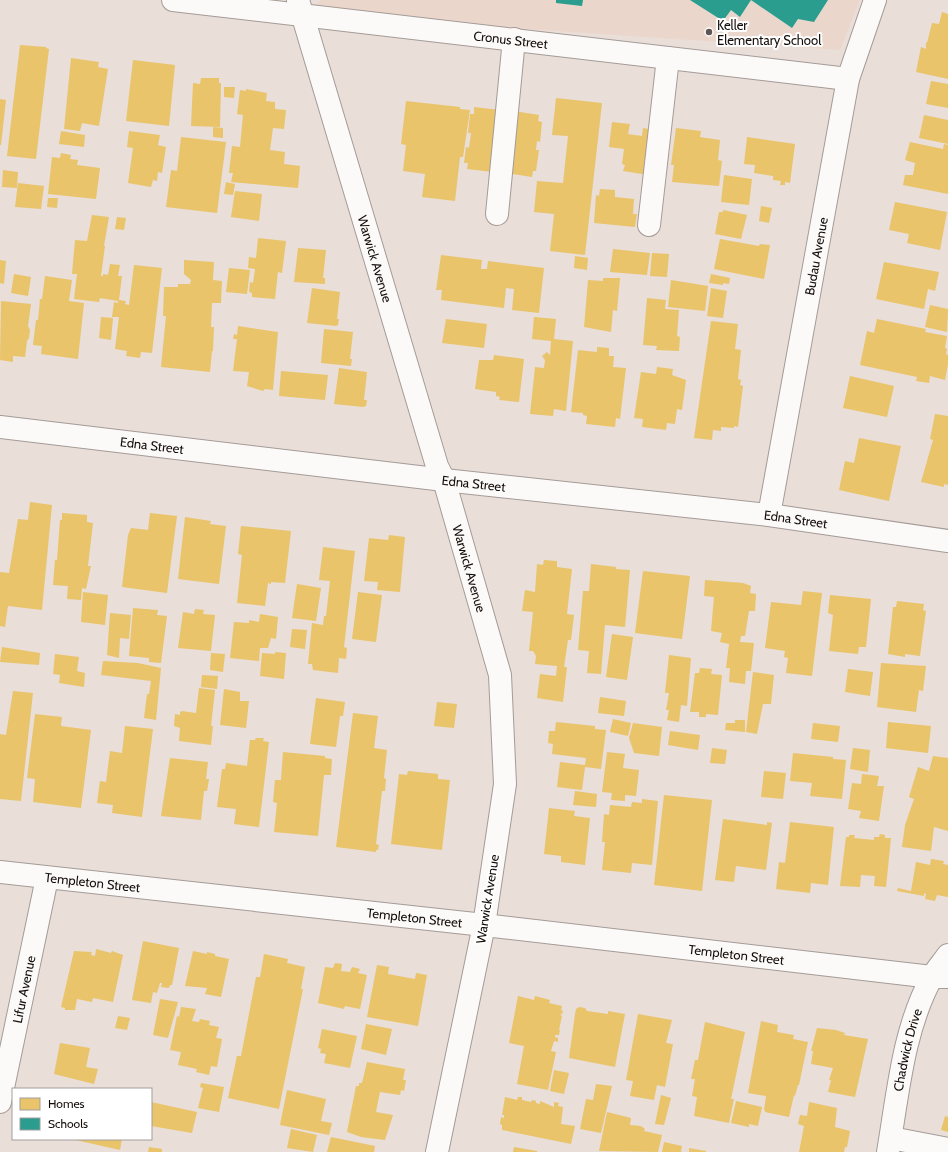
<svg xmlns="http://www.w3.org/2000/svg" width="948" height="1152" font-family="Cabin,sans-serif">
<rect width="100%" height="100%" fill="#e9ded8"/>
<polygon fill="#ebd6cb" points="322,0 860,0 840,50 301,14"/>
<g fill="#e9c46a">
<polygon points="942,12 948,14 948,79 916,72 921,47 926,49 926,42 927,43 932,23 939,24"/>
<polygon points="20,45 46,47 46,48 49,49 36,159 7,156"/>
<polygon points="71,58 99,62 98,67 108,69 99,126 82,123 80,131 64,129"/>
<polygon points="133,60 175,65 169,126 126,121"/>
<polygon points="201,78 219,78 219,83 221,83 220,127 191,126 193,83 200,84"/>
<polygon points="931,81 948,84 948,108 926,104"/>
<polygon points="224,87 235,87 234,98 224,97"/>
<polygon points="246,89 267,93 266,101 275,102 275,109 286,110 284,129 273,128 270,150 285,152 284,164 300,166 298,188 231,182 233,173 229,173 232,146 240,147 243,115 237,114 240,90 246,91"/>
<polygon points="556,98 602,103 585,255 550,251 554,214 534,212 537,181 563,183 568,136 552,135"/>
<polygon points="0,99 6,100 1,145 0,145"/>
<polygon points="406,101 460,107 460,109 470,110 463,157 460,157 455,201 422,197 425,174 403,171 406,145 401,144"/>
<polygon points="474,107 500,110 493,172 467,169 468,163 464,163 466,147 469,148 471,133 468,133 470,114 474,114"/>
<polygon points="514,111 539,115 538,121 542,122 540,142 537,141 536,150 539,150 536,171 533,171 532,177 506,173"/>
<polygon points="924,115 948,120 948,144 919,138"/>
<polygon points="612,122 630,124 628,134 642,136 643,128 654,130 648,175 623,171 625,165 622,164 624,149 609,147"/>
<polygon points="213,127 223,128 223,138 213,137"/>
<polygon points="676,128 701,131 700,137 720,140 718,160 722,161 719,186 672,182 674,165 671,165"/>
<polygon points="61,131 85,135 84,147 59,144"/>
<polygon points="129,131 160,135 158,145 166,147 162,173 158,172 157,181 153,180 151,187 128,183 133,148 127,147"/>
<polygon points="181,137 226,142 217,213 166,207 171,170 177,171"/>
<polygon points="747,137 795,144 790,183 785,182 785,185 780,185 781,181 773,180 773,176 754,173 755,165 744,164"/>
<polygon points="910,142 943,149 944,144 948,145 948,194 903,185 905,175 913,175 915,163 905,160"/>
<polygon points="61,153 71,155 70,159 78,160 77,165 100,168 96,199 48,194 52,157 60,158"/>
<polygon points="3,170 18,172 17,188 2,187"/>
<polygon points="724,175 752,179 749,205 721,202"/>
<polygon points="226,182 235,184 233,195 224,194"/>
<polygon points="18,183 44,186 41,209 15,207"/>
<polygon points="600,189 615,190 615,197 634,199 633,214 637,214 635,227 594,223 596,195 599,196"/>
<polygon points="235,191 262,194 259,221 231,217"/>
<polygon points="48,198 58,198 57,208 47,207"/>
<polygon points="895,202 947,212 940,250 907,243 909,234 889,230"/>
<polygon points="761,206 772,208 769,223 759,221"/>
<polygon points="723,210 747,215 741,239 715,234 719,212 723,212"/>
<polygon points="92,215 109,217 104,246 105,246 101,276 103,276 103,274 108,275 110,264 120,265 118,276 122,276 119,300 126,301 125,304 129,305 134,265 162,268 152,353 141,352 140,358 126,356 127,351 115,349 119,317 112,317 114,302 118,303 118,301 100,298 99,302 74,299 77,274 72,274 75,240 87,241"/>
<polygon points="117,217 126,218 124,230 115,229"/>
<polygon points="258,238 286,241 282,273 278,272 275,299 252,297 252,293 249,292 250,282 253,283 255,269 248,268 249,257 256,258"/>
<polygon points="720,239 759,246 760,244 770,245 764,279 714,269"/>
<polygon points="298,248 326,250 323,278 325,278 325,284 294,282"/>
<polygon points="613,249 650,253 647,275 610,272"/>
<polygon points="652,253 669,254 667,277 650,276"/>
<polygon points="441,255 482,260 481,269 487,269 488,261 544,268 539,313 512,310 514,289 506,288 504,308 441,300 442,290 436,290"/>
<polygon points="575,256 588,258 587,270 574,268"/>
<polygon points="0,260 6,261 4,284 0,283"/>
<polygon points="184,260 214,262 213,280 222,281 221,303 212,303 211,327 214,327 213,351 212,351 210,372 161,367 166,316 163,316 164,287 178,287 178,284 190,284 191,280 184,274"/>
<polygon points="884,262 939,272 935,291 928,289 924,309 876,299"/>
<polygon points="229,268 250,270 247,294 226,292"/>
<polygon points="14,274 31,277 28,296 11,293"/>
<polygon points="711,274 730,278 729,284 723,283 723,285 709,283"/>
<polygon points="45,276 72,280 69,301 84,303 78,359 41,354 42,346 33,345 36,320 38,320 40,299 42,299"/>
<polygon points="603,278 620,278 617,311 613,310 611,332 584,327 588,280 603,281"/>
<polygon points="671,280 708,286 705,311 668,307"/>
<polygon points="312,288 340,292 337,319 339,319 338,325 336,326 307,323"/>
<polygon points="711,288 727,291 723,318 707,316"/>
<polygon points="647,298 666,300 665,309 679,310 677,336 680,337 679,351 656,350 657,346 643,345"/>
<polygon points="1,301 31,304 28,326 30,330 29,338 27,341 25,357 13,356 13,362 0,360"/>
<polygon points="930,305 948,309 947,332 925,327"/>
<polygon points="101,317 113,318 111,340 99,338"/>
<polygon points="534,317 556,319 554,339 573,341 566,411 554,409 553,416 530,414 535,367 544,368 545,360 542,356 547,352 550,355 551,341 532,339"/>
<polygon points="446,319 487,324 484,348 442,343"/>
<polygon points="877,319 926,329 925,332 947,336 945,348 947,349 946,354 948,355 948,364 945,380 930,376 929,383 916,381 917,377 860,365 867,331 874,333"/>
<polygon points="711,321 738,324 735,349 741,350 738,379 741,380 740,385 743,386 738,427 734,426 734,428 721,427 721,431 713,430 712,440 694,438"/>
<polygon points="238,326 278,332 273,390 265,389 263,391 247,386 249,372 233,371 237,339 233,339 234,334 237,335"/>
<polygon points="324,329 353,332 350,359 352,359 351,366 321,363"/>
<polygon points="597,347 609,348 609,356 614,356 613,367 626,368 620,419 616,418 615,427 586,424 587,416 583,415 583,413 571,412 578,350 597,352"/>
<polygon points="494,355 524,359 519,402 499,400 500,397 496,396 496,392 475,389 479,360 493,360"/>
<polygon points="657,367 673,369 672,375 686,380 682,410 677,409 675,424 667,423 666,430 642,427 643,419 634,418 641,372 656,374"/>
<polygon points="339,368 367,372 364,400 367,400 366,406 363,407 334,404"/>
<polygon points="281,371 328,375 325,400 279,396"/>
<polygon points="850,376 894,386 887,417 843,408"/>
<polygon points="935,414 948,416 948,485 944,484 944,487 921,482 933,440 930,439"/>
<polygon points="859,438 901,446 889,501 839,490 845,461 854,463"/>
<polygon points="30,502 52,505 42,610 8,606 5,627 0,626 0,572 9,573 18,519 28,520"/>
<polygon points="62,513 87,515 87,522 93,523 88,566 91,566 86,589 82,588 81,600 67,599 68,586 53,585 55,560 57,560 60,520 62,520"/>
<polygon points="150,513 177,516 167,593 122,587 128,535 131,528 148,530"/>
<polygon points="185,517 211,521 210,524 226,526 219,584 178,579"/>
<polygon points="241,526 291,531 285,583 271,582 271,584 268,583 265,606 237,603 242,555 238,554"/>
<polygon points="389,535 405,537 400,592 377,590 378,582 364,581 369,538 388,540"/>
<polygon points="323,547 355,551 344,647 347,648 346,659 339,658 338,673 313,670 312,664 308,664 312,623 323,625 324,616 326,616 330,581 319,580"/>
<polygon points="544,560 557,561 557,567 572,569 567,614 574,615 571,640 568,640 564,667 567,667 563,702 537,698 540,674 556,676 557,666 535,664 536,656 533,651 529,651 533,612 522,611 525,590 535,592 537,564 543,565"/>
<polygon points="591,564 616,567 616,569 630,570 625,627 605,625 601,674 587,673 589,651 578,650 583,591 589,591"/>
<polygon points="643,571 690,576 682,639 635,633"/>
<polygon points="705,580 743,583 751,586 750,593 756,594 755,611 749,611 745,636 741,636 740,642 754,643 751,671 746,671 745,684 729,682 730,668 726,668 729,644 720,642 722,633 711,631 714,597 704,596"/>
<polygon points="297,584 321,588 316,621 292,618"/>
<polygon points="803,591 822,593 812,676 786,673 788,658 784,657 785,651 765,648 771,602 801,605"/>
<polygon points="83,592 108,595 105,625 81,622"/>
<polygon points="358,592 382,595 376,642 352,639"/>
<polygon points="830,595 871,599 866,647 859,647 858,654 829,651 833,615 828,613"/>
<polygon points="897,601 924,604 923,610 926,611 920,656 905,654 905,657 888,654 893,607 896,607"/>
<polygon points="133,608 158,610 157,615 167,616 161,663 149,662 149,658 129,656"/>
<polygon points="195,609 204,610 203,614 215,615 211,651 178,648 183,612 194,614"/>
<polygon points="110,613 131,615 129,639 120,638 119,658 107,655"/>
<polygon points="260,614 278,617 276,639 271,638 268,648 260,648 259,661 230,658 234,622 249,623 249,620 259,622"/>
<polygon points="292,629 307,630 305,649 290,647"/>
<polygon points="612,634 633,637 627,680 606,677"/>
<polygon points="2,647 40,653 39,665 0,662"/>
<polygon points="275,652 286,653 284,679 260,676 262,653 275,654"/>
<polygon points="211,653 225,654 223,672 210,670"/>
<polygon points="55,654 79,657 77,671 85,673 84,687 59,683 60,675 53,674"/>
<polygon points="669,655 691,658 687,706 681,705 679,722 667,720 669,710 666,710 669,693 665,693"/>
<polygon points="103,661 138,663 161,668 156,720 144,718 147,694 149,694 151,681 101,675"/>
<polygon points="881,663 926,666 923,691 919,690 916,712 877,707"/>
<polygon points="700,668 712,669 711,674 722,675 718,715 706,714 706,717 699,717 699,712 690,712 695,673 699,673"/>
<polygon points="848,669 873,672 870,696 845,692"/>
<polygon points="753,672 774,675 771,704 763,704 757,734 746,732"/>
<polygon points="202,675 218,676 217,689 201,687"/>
<polygon points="199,688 215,690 211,726 213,726 211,745 179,741 180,728 174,726 175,714 180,715 180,712 182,711 196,713"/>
<polygon points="224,689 240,692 240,701 249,701 246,728 220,725"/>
<polygon points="13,691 33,693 21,801 0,799 0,734 6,735"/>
<polygon points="600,697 626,701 624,716 598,713"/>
<polygon points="316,698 345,702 343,716 340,716 336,747 310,744"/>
<polygon points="437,702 457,704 454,728 434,726"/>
<polygon points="353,713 378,716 374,748 387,750 384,778 386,779 385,791 382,791 376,844 379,845 378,850 376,850 376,852 336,847"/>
<polygon points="35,714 62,717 61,726 91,730 81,808 33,802 35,779 27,778"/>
<polygon points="613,719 631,723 628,736 610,732"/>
<polygon points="735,720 745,720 745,732 725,730 726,723 735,723"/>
<polygon points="556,722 595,726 595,729 606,730 601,769 585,767 582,790 557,787 560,762 585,765 586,758 552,754 553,744 548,743 549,731 555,731"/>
<polygon points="888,722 931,726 928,753 886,748"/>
<polygon points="633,723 662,727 659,756 634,753 629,738"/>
<polygon points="813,723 840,726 838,742 811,739"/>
<polygon points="125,726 153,729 142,817 112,813 113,805 97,803 100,781 106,782 110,751 122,753"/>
<polygon points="670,731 700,735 698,750 668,745"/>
<polygon points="256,738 264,738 263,741 269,742 259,827 234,824 236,809 217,807 222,769 225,769 226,763 247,766 250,740 255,740"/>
<polygon points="712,748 727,750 725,764 710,763"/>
<polygon points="853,748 870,750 868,772 850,769"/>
<polygon points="283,752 325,756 325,758 332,759 331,775 324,775 318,836 274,832 277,803 273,802 275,780 281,780"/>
<polygon points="607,752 625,754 623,768 639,770 636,796 625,795 625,801 611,800 612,793 602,792"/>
<polygon points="793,753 833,757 833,759 846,760 842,799 810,796 812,783 790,781"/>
<polygon points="933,756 948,758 948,831 934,827 931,851 902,847 905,825 914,799 909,797 918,767 929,771"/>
<polygon points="170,758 208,762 206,779 209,779 207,791 204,791 201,820 161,816"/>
<polygon points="408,771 438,774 438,779 450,780 442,850 391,844 399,774 407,775"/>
<polygon points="764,771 786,773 783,799 761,797"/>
<polygon points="862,774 879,776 877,786 884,786 879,821 859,818 861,811 848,809 852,783 861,784"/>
<polygon points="575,791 597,794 596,807 573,805"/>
<polygon points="664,795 712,800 702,891 654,885"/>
<polygon points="642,799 658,801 652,865 632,863 631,873 602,870 605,842 602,842 604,814 609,815 610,805 631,807 632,802 642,803"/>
<polygon points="549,808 575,811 574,816 590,818 585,865 561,862 561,856 544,854"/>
<polygon points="723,819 767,825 767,822 772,823 766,870 736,866 734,882 715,880"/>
<polygon points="790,822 834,827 828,885 811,883 810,893 776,889 779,862 785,863"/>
<polygon points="880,834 885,835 885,838 891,838 886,887 874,886 875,876 861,875 860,887 840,886 846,837 849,837 849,835 855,835 854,838 874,840 874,837 879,837"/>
<polygon points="931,859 944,861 943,864 948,865 948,897 937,895 935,901 925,899 926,894 924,893 924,896 897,891 898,888 911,891 916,862 930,865"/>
<polygon points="143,941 179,948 172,985 170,985 169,988 161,987 162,983 160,983 157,993 153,992 151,1003 132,1000"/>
<polygon points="96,949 111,953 112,951 123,955 113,1002 93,998 92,1002 77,999 75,1010 65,1010 65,1008 61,1007 74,951 92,952 91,955 95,956"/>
<polygon points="193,951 207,954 207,952 215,954 215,956 229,959 221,997 205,994 207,988 185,986"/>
<polygon points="264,954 288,959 287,963 305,967 301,989 303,989 279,1109 228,1098 237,1056 241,1056 256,977 260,977"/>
<polygon points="335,963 342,964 341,971 350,972 352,967 360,969 358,973 367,975 360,1009 345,1006 344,1009 318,1003 325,967 333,968"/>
<polygon points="377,965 389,967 388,974 415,979 416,973 427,975 418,1026 367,1017"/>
<polygon points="518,996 534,1000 535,996 550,1000 549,1003 562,1006 561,1010 563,1011 562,1014 560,1014 562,1016 559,1030 560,1030 559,1035 555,1035 555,1037 558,1038 558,1042 554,1041 551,1051 556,1052 548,1090 517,1084 524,1046 509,1043"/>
<polygon points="160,999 178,1002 168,1038 153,1035"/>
<polygon points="181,1007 196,1009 192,1021 199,1022 200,1019 210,1021 209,1025 219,1027 216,1038 222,1039 217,1067 211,1066 209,1075 196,1072 197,1069 178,1065 181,1052 170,1050 177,1016 179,1017"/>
<polygon points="579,1007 585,1008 587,1011 608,1014 608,1011 625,1014 615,1067 569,1058 575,1014 576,1009"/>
<polygon points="638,1014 672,1020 666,1043 673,1044 665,1087 657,1085 654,1100 630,1096 633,1081 626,1080"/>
<polygon points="118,1016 130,1018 127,1030 115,1028"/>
<polygon points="761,1021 778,1025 777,1032 794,1035 793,1039 808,1042 799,1085 798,1085 795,1096 794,1095 789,1117 765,1112 765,1110 764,1110 766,1096 748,1093"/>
<polygon points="705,1022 745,1032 731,1099 734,1099 729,1123 694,1116 697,1097 692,1096 695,1079 691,1079 695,1060 698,1060"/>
<polygon points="366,1024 392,1029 386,1055 361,1049"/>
<polygon points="817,1028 836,1030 845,1033 844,1035 868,1039 855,1097 828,1092 831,1080 829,1080 833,1068 811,1064 813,1051 811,1051"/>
<polygon points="322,1029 357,1036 350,1068 324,1063 326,1054 320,1053 321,1049 318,1048"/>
<polygon points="60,1043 90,1048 86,1067 98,1069 94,1084 54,1074"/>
<polygon points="367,1062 405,1069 403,1080 406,1080 404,1091 401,1090 400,1095 380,1092 376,1112 393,1115 385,1140 361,1137 347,1132 356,1086 359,1086 359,1083 362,1083"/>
<polygon points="554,1070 569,1073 564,1094 550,1091"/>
<polygon points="201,1083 224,1087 219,1112 198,1108 203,1088 200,1087"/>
<polygon points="596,1084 612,1086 601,1133 580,1129 586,1099 593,1100"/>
<polygon points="287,1090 326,1099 321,1121 332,1123 329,1135 280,1125"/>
<polygon points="661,1095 671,1098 664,1125 655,1124"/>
<polygon points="505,1097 517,1100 518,1097 522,1097 522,1100 531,1102 532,1100 536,1101 536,1103 540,1104 540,1101 554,1107 554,1102 559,1103 558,1106 563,1107 561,1124 575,1126 571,1144 502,1130 502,1125 500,1124 501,1117 504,1118 504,1115 502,1115"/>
<polygon points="736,1101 762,1107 758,1126 749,1124 749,1127 731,1123"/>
<polygon points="151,1102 197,1112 192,1133 151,1126"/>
<polygon points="809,1102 837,1108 835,1127 850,1131 847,1147 845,1147 844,1152 799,1152 804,1126 798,1124 800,1115 807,1116"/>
<polygon points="607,1112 631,1118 630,1125 641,1126 645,1129 644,1131 662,1135 658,1152 599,1151"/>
<polygon points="945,1116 948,1117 948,1132 941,1130"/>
<polygon points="291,1129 317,1135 313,1152 287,1148"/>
<polygon points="331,1137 375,1146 374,1152 327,1152"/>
<polygon points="71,1139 122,1139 120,1150"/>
<polygon points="664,1142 682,1146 681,1152 662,1152"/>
<polygon points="149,1147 162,1149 162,1152 148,1152"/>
<polygon points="514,1147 537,1151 537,1152 513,1152"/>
<polygon points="689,1148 706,1151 706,1152 689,1152"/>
</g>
<g fill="#2a9d8f">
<polygon points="556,0 583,0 582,6 556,3"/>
<polygon points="690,0 828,0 814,22 798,19 792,28 751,0 740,17 731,10 723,21"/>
</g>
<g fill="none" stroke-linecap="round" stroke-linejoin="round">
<g stroke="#a49b97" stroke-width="24">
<g id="minor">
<path id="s1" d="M173,0L848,79"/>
<path id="s2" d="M298,0L437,466L444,480L500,675L505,784L484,925L437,1152"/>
<polyline points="497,214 514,39"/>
<polyline points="649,225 668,58"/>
<path id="s3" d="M0,427L444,480L769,515L948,541"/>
<path id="s4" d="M769,515L848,79L875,0"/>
<path id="s5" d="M0,872L484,925L932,977H948"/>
<path id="s6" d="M0,1102L47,878"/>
<polyline points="891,1138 948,1149"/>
<path id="s7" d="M888,1152C898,1094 903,1029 932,977C937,969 943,962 948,955"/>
</g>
</g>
<use href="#minor" stroke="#fcfaf9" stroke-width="22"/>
</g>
<circle fill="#5f5651" stroke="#fff" stroke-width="1.5" cx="709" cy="32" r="4"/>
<g text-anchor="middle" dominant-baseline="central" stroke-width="4" stroke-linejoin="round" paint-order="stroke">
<g font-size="13" fill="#140d09" stroke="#fff" text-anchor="start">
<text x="717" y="25">Keller<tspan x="717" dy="15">Elementary School</tspan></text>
</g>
<g font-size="13" fill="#140d09" stroke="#fff">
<text stroke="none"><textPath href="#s1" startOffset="340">Cronus Street</textPath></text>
<text stroke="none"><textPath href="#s4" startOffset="263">Budau Avenue</textPath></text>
<text stroke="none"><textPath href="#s2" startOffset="270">Warwick Avenue</textPath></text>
<text stroke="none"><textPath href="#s3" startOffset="153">Edna Street</textPath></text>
<text stroke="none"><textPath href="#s3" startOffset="477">Edna Street</textPath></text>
<text stroke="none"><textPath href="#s3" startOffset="801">Edna Street</textPath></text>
<text stroke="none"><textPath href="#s2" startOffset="594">Warwick Avenue</textPath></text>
<text stroke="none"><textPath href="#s5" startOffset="93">Templeton Street</textPath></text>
<text transform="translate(487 899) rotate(-81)">Warwick Avenue</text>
<text stroke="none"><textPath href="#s5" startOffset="417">Templeton Street</textPath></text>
<text stroke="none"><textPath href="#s5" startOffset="741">Templeton Street</textPath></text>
<text stroke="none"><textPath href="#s6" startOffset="115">Lifur Avenue</textPath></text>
<text stroke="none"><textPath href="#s7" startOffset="104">Chadwick Drive</textPath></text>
</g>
</g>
<rect x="12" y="1088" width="140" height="52" fill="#ffffff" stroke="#a19e9d"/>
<rect x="20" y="1098" width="20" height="12" fill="#e9c46a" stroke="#a19e9d"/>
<text x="48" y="1108" font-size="12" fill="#140d09">Homes</text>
<rect x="20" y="1118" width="20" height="12" fill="#2a9d8f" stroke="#a19e9d"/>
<text x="48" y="1128" font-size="12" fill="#140d09">Schools</text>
</svg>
